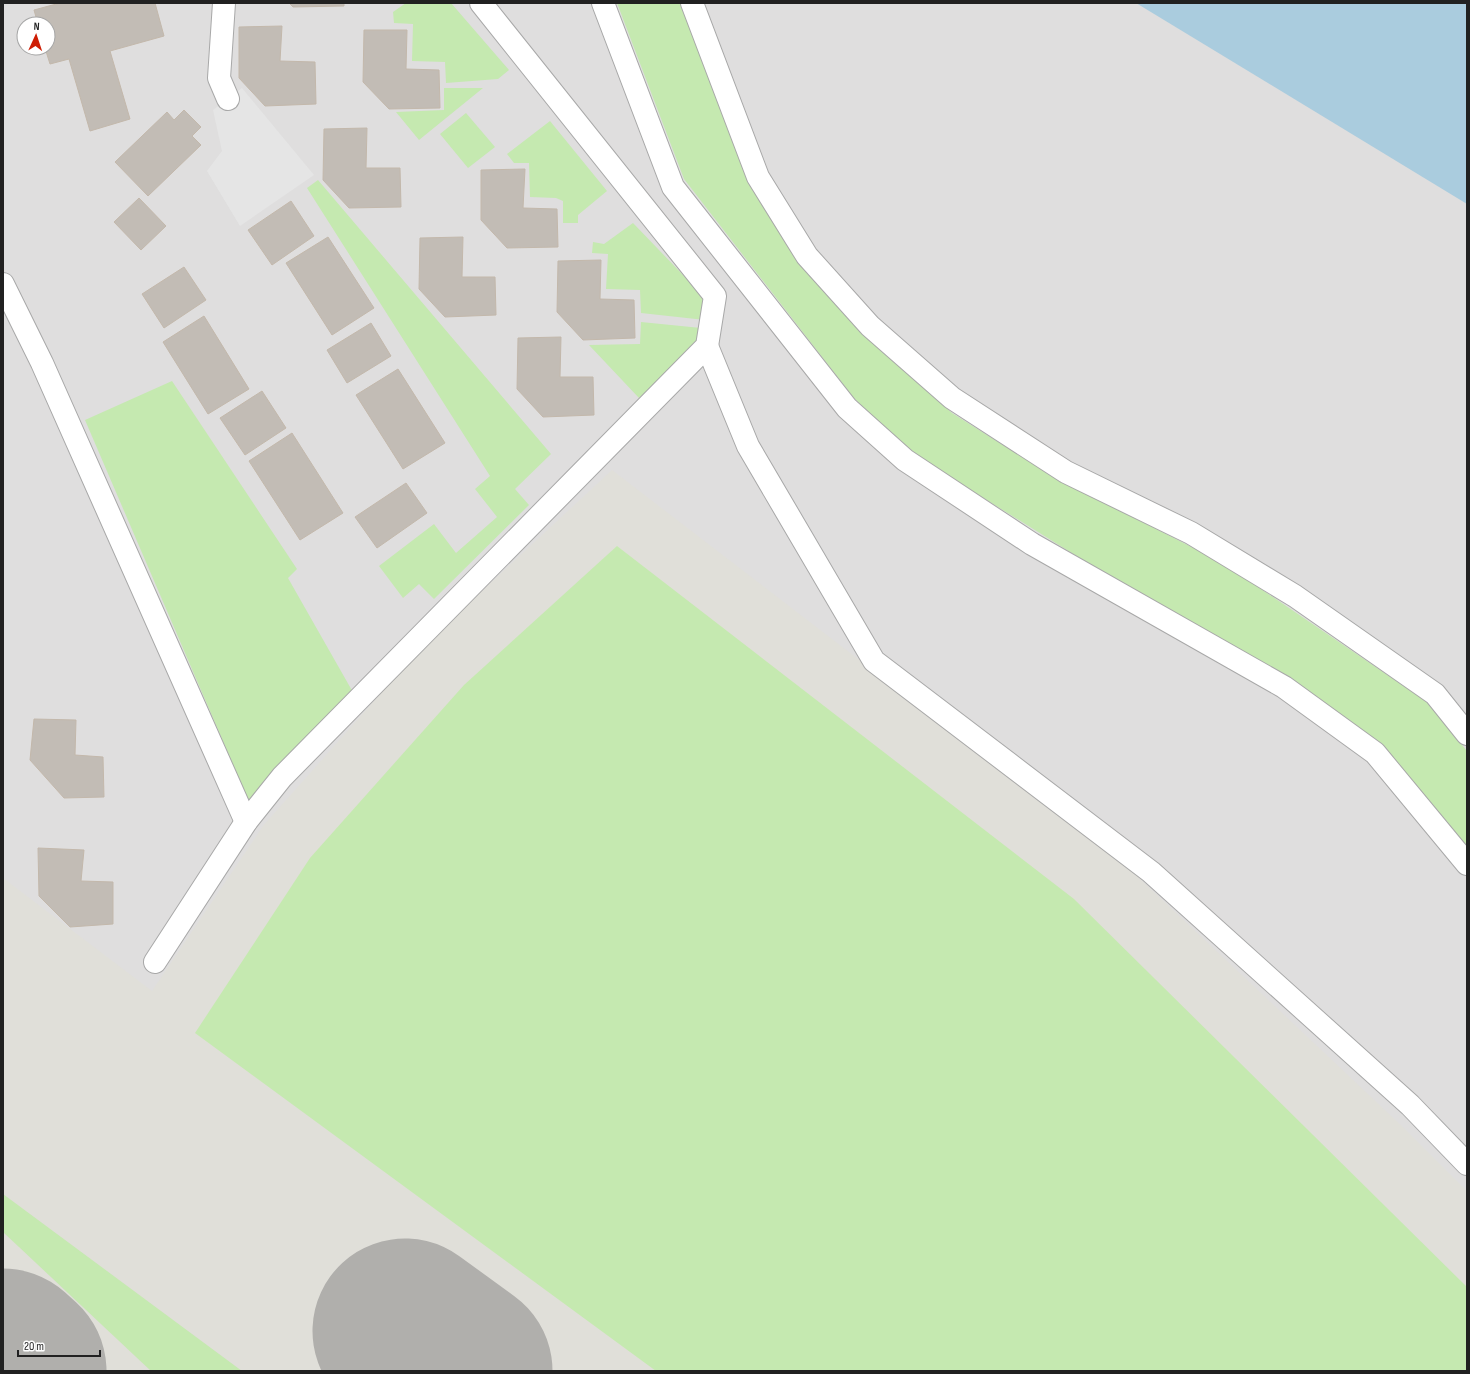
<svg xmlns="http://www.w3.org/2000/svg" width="1470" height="1374" font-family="'Sofia Sans Condensed',sans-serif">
<rect width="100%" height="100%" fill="#f1efe8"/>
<path fill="#dfdede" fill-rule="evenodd" d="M3,3H1467V1371H3ZM24,24H48V48H24Z"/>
<polygon fill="#e0dfd9" points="612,470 1121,861 1405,1129 1467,1191 1467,1371 3,1371 3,878 152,991 263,826 424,645"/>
<g fill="#c5e9b0">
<polygon points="406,3 451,3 509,70 498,79 446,83 445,62 412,61 413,24 394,23 393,12"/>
<polygon points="617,3 681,3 742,161 882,349 952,413 1052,476 1223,563 1427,702 1467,751 1467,846 1386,749 908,451 853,397 684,179"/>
<polygon points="444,88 483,88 419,140 396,112 444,110"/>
<polygon points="466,113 495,147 468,168 440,134"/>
<polygon points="550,121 607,191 578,215 578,223 563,223 563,201 556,198 530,197 529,163 514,163 507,154"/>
<polygon points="318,180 551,454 515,489 529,505 434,599 419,584 403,598 379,566 434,524 456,553 497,517 475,489 490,476 307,188"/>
<polygon points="633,223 710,303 705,320 641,313 640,290 606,289 608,254 592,253 593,242 604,244"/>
<polygon points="641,322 701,328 704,339 639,398 589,345 640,344"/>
<polygon points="172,381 297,569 288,578 354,694 249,802 85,420"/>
<polygon points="617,546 1074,899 1467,1287 1467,1371 656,1371 195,1033 310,858 464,685"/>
<polygon points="3,1194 242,1371 151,1371 3,1232"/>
</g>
<polygon fill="#e5e5e5" points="242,88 314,175 240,226 207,171 222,151 213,110"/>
<polygon fill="#aaccde" points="1136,3 1467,3 1467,204"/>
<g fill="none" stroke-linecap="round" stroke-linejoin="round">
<g stroke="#b0afac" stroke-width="185">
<polyline points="405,1331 460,1371"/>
<polyline points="3,1361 14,1371"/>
</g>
</g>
<g fill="#c2bcb5" stroke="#c3b8ab">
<polygon points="60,3 155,3 164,36 110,51 130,119 90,131 69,59 50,64 45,48 48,48 48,24 38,24 34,10"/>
<polygon points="289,3 344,3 344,6 293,7"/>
<polygon points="282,26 280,61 315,62 316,104 265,106 239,78 239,27"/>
<polygon points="364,30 407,30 406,69 439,70 440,108 389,109 363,82"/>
<polygon points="184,110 201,127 192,136 201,145 148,196 115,162 167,112 174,120"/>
<polygon points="367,128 366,168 400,168 401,207 349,208 323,180 324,129"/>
<polygon points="525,169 523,208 557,209 558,247 507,248 481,220 481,170"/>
<polygon points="139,198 166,226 141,250 114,222"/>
<polygon points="291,201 314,236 272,265 248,230"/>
<polygon points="328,237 374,308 332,335 286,263"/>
<polygon points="463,237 462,277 495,277 496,315 445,317 419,289 420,238"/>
<polygon points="601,260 600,299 634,300 635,338 583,340 557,312 558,261"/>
<polygon points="184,267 206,300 164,328 142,294"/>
<polygon points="204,316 249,389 208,414 163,342"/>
<polygon points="371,323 391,356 347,383 327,350"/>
<polygon points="561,337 560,377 593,377 594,415 543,417 517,389 518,338"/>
<polygon points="398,369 445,443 403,469 356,395"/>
<polygon points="262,391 286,428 245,455 220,418"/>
<polygon points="292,433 343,513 300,540 249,461"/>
<polygon points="406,483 427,513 377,548 355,517"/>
<polygon points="34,719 76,720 75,755 103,757 104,797 64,798 30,760"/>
<polygon points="38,848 84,850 81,881 113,882 113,924 70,927 39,896"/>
</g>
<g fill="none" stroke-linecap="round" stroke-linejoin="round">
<g stroke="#a8a8a8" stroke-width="24">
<g id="street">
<polyline points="224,3 219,78 228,99"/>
<polyline points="603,3 673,187 847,408 905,460 1032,544 1284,687 1375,753 1467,864"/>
<polyline points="692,3 758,177 807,256 870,326 952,398 1066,472 1191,533 1295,596 1435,694 1467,734"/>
<polyline points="3,284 42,363 246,822"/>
<polyline points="707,346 748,446 874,661 1151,872 1410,1105 1467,1164"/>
<polyline points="155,962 246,822 282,777 707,346 715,296 481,3"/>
</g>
</g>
<use href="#street" stroke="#fff" stroke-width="22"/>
</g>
<rect width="1470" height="1374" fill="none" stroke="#212121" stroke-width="8"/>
<g transform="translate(36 36) rotate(3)"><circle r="19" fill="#ffffff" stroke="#a6a6a6"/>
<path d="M0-3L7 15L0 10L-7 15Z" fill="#ce1d04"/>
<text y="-6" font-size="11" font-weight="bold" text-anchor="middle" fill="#212121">N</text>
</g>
<path d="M18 1350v6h82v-6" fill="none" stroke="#212121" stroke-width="2"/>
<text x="24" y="1350" font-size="12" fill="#212121" stroke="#ffffff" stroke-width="3" paint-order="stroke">20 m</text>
</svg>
